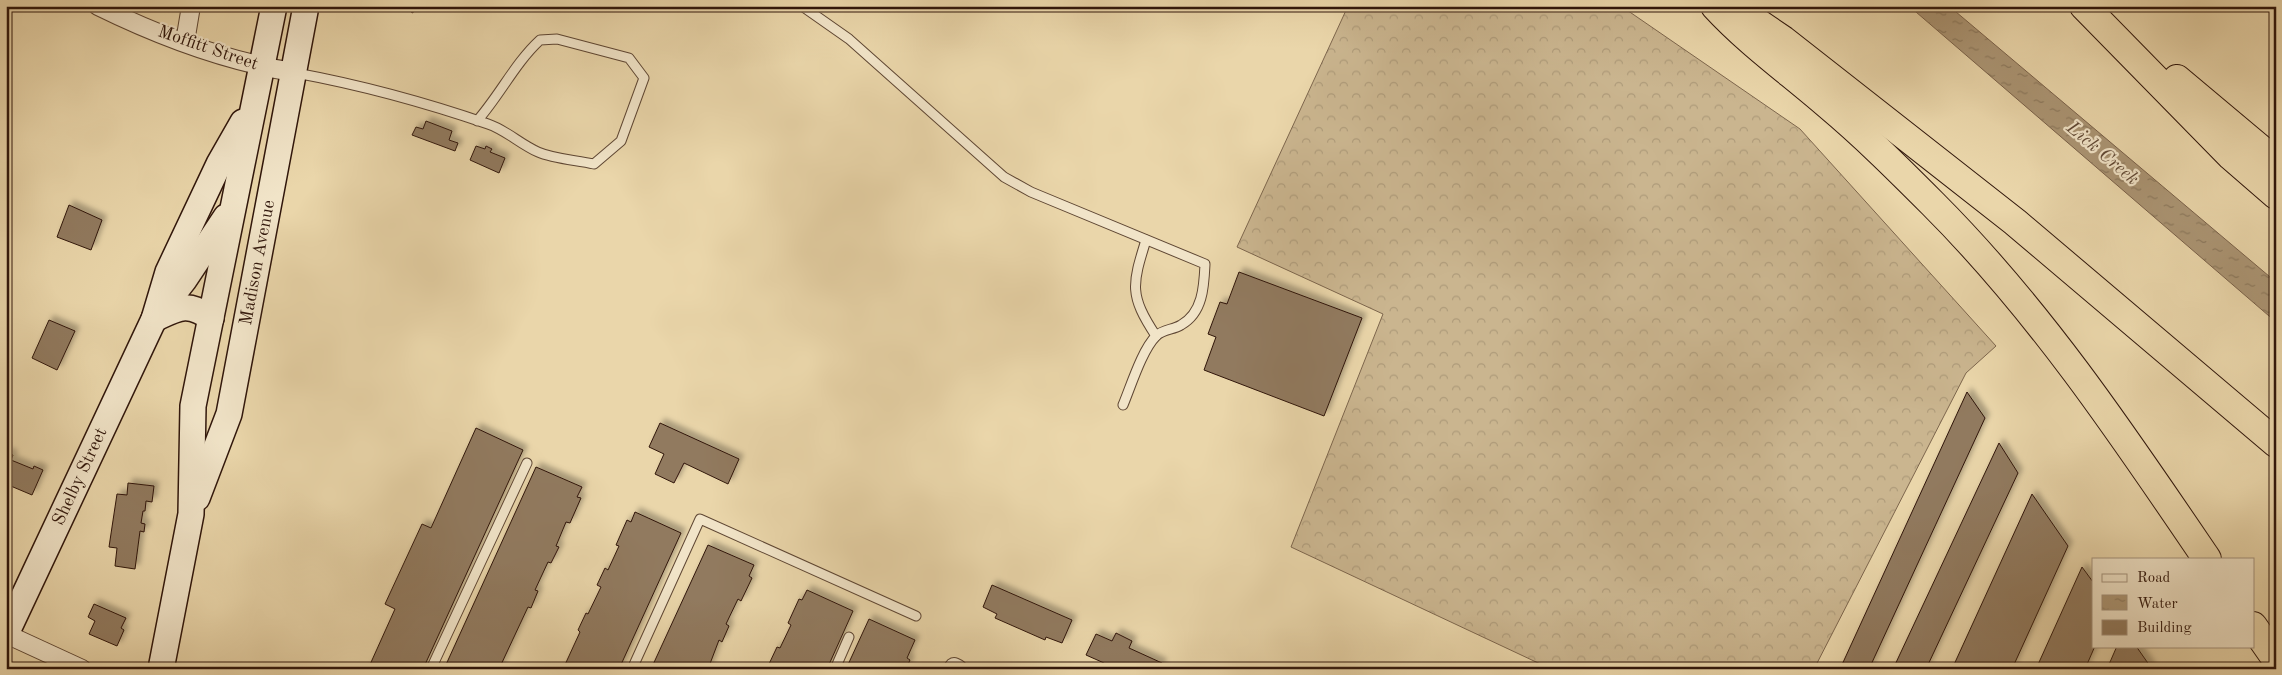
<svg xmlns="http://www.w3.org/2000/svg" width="2282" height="675" font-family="'Old Standard TT',serif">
<defs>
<pattern id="forest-crowns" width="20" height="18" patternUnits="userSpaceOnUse" patternTransform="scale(1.25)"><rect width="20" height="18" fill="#cab58f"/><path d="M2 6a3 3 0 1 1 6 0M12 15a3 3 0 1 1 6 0" fill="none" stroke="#ae9b7a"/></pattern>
<pattern id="water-ripples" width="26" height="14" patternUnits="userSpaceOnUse" patternTransform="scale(1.25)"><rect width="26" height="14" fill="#ab9574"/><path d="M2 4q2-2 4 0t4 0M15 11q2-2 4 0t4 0" fill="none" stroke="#8c795d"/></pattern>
<filter id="shadow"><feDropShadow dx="4.5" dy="-4.5" stdDeviation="2.5" flood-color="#0004"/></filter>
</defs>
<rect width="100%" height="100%" fill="#ead6aa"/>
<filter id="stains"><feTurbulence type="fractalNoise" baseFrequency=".004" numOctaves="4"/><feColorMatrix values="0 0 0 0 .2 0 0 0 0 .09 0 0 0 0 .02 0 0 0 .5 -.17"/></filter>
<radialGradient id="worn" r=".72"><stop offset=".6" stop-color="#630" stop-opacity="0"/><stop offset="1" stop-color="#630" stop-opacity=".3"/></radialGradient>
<polygon fill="url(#forest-crowns)" stroke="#7d664d" points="1348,6 1621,6 1800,129 1996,346 1966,373 1814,669 1551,669 1291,547 1383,314 1237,247"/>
<polygon fill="url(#water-ripples)" stroke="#7a624a" points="1909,6 1949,6 2276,282 2276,322"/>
<g fill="#917a5e" stroke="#30160b" filter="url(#shadow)">
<polygon points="408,6 423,6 412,13"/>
<polygon points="426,121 452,131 449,140 458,143 455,151 412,135 416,127 423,129"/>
<polygon points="476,146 485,149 486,146 492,149 490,152 505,158 499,173 470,160"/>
<polygon points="69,205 102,220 91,250 57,237"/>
<polygon points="1239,272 1362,318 1324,416 1204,370 1216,337 1208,334 1220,302 1227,304"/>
<polygon points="49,320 75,331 57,370 32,358"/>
<polygon points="1967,392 1985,418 1869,669 1840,669"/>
<polygon points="660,423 739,459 728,484 684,463 674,483 655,474 664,454 649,447"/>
<polygon points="476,428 523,450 423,669 368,669 395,609 385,604 422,524 431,528"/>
<polygon points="1999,443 2018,473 1926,669 1893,669"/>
<polygon points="6,452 13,455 11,460 33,469 34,466 43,470 32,495 6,484"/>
<polygon points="536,467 582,487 577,497 581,498 570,523 566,522 556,546 559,547 551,563 548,562 535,590 538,591 531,608 528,607 499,669 444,669"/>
<polygon points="128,483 154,486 152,502 146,501 145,511 143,511 141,523 145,524 144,532 140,531 135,569 115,566 117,548 109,547 117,494 127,495"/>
<polygon points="2032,494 2068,546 2012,669 1952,669"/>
<polygon points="635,512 681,533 619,669 563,669 580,632 578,630 586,613 588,614 601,587 597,585 605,568 608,570 619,546 616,545 627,520 631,522"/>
<polygon points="708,545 754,565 749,576 752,578 741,601 738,599 726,624 729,626 722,642 719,640 708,669 651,669"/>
<polygon points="2082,567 2093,582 2095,646 2085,669 2036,669"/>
<polygon points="992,585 1072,620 1062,643 1046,637 1045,640 995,618 997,614 983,607"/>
<polygon points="807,590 853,611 827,669 771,669 772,665 769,664 777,647 780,648 791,625 788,623 799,599 802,600"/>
<polygon points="94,604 126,618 121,628 124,630 117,646 89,634 95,621 88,617"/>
<polygon points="869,619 915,640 907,658 910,660 906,669 846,669"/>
<polygon points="1116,633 1132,641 1129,648 1162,663 1160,669 1102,669 1104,663 1086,655 1096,634 1112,641"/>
<polygon points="2117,646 2136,646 2152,669 2107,669"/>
</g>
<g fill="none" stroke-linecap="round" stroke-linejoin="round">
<g stroke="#5e4633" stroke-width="11">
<g id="service">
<path d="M802,6L849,39L1004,177L1031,192L1205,264C1204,286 1203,313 1181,325C1173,330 1163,329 1156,336C1142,350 1131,386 1123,405"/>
<path d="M296,73C361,85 424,102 488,124C506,130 520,144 538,152C554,159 576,160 594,164L621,141L644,78L629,58L557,39L540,40C515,63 500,95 477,121"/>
<path d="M1146,240C1132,285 1129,295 1156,336"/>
<polyline points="431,669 527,463"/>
<polyline points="632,669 700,519 916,616"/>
<polyline points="835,669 849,637"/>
</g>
</g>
<g stroke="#5e4633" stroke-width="20">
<g id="minor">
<path d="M98,6C159,36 225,61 293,72"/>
<polyline points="185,42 191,6"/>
<polyline points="6,634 82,669"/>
<polyline points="954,667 958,669"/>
</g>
</g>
<g stroke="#30160b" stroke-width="28">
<g id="secondary">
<polyline points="163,307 184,280 226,217"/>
<path d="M154,319C178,308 187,301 211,318"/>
<path id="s1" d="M197,498L229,414L306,6"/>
<path id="s2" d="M6,634L154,319L168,272L219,164L243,122"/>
<polyline points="161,669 191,514 193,406 274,6"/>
</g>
</g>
<g stroke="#30160b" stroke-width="30">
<g id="motorway">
<path d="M1715,6C1749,43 1790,72 1828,105C1865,136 1899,170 1933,204C2039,310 2123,435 2207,559"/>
<polyline points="1733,6 1783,40 2015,222 2276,443"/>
<polyline points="2084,6 2231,156 2276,195"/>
<polyline points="2177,79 2276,162"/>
<polyline points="2253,626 2276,659"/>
</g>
</g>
<use href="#service" stroke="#f1e4c8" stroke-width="9"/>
<use href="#minor" stroke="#f1e4c8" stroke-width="18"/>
<use href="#secondary" stroke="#f1e4c8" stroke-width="25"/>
<use href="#motorway" stroke="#ead6aa" stroke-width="28"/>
</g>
<g text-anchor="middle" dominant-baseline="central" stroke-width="4.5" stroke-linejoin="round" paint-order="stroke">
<g font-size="18" fill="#30160b" stroke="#f1e4c8">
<text transform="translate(208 48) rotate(19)">Moffitt Street</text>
<text stroke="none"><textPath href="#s1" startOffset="244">Madison Avenue</textPath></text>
<text stroke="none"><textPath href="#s2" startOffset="174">Shelby Street</textPath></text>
</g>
<g font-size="19" font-style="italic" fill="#614935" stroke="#f1e4c8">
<text transform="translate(2102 154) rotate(40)">Lick Creek</text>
</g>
</g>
<rect width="2282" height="675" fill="none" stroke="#ead6aa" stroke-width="25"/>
<rect x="8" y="8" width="2267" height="660" fill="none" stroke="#30160b" stroke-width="2.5"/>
<rect x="12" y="12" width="2257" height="650" fill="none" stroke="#30160b"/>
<rect x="2092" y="558" width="162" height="90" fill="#f1e4c8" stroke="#a4927c"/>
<rect x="2102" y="574" width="25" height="8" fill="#f1e4c8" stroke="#a4927c"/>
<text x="2137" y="582" font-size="15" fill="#30160b">Road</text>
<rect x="2102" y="595" width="25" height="15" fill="url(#water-ripples)" stroke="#a4927c"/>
<text x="2137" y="608" font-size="15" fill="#30160b">Water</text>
<rect x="2102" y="620" width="25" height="15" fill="#917a5e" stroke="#a4927c"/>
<text x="2137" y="632" font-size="15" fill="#30160b">Building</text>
<rect width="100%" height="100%" filter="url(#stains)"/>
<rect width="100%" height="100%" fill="url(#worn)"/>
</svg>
